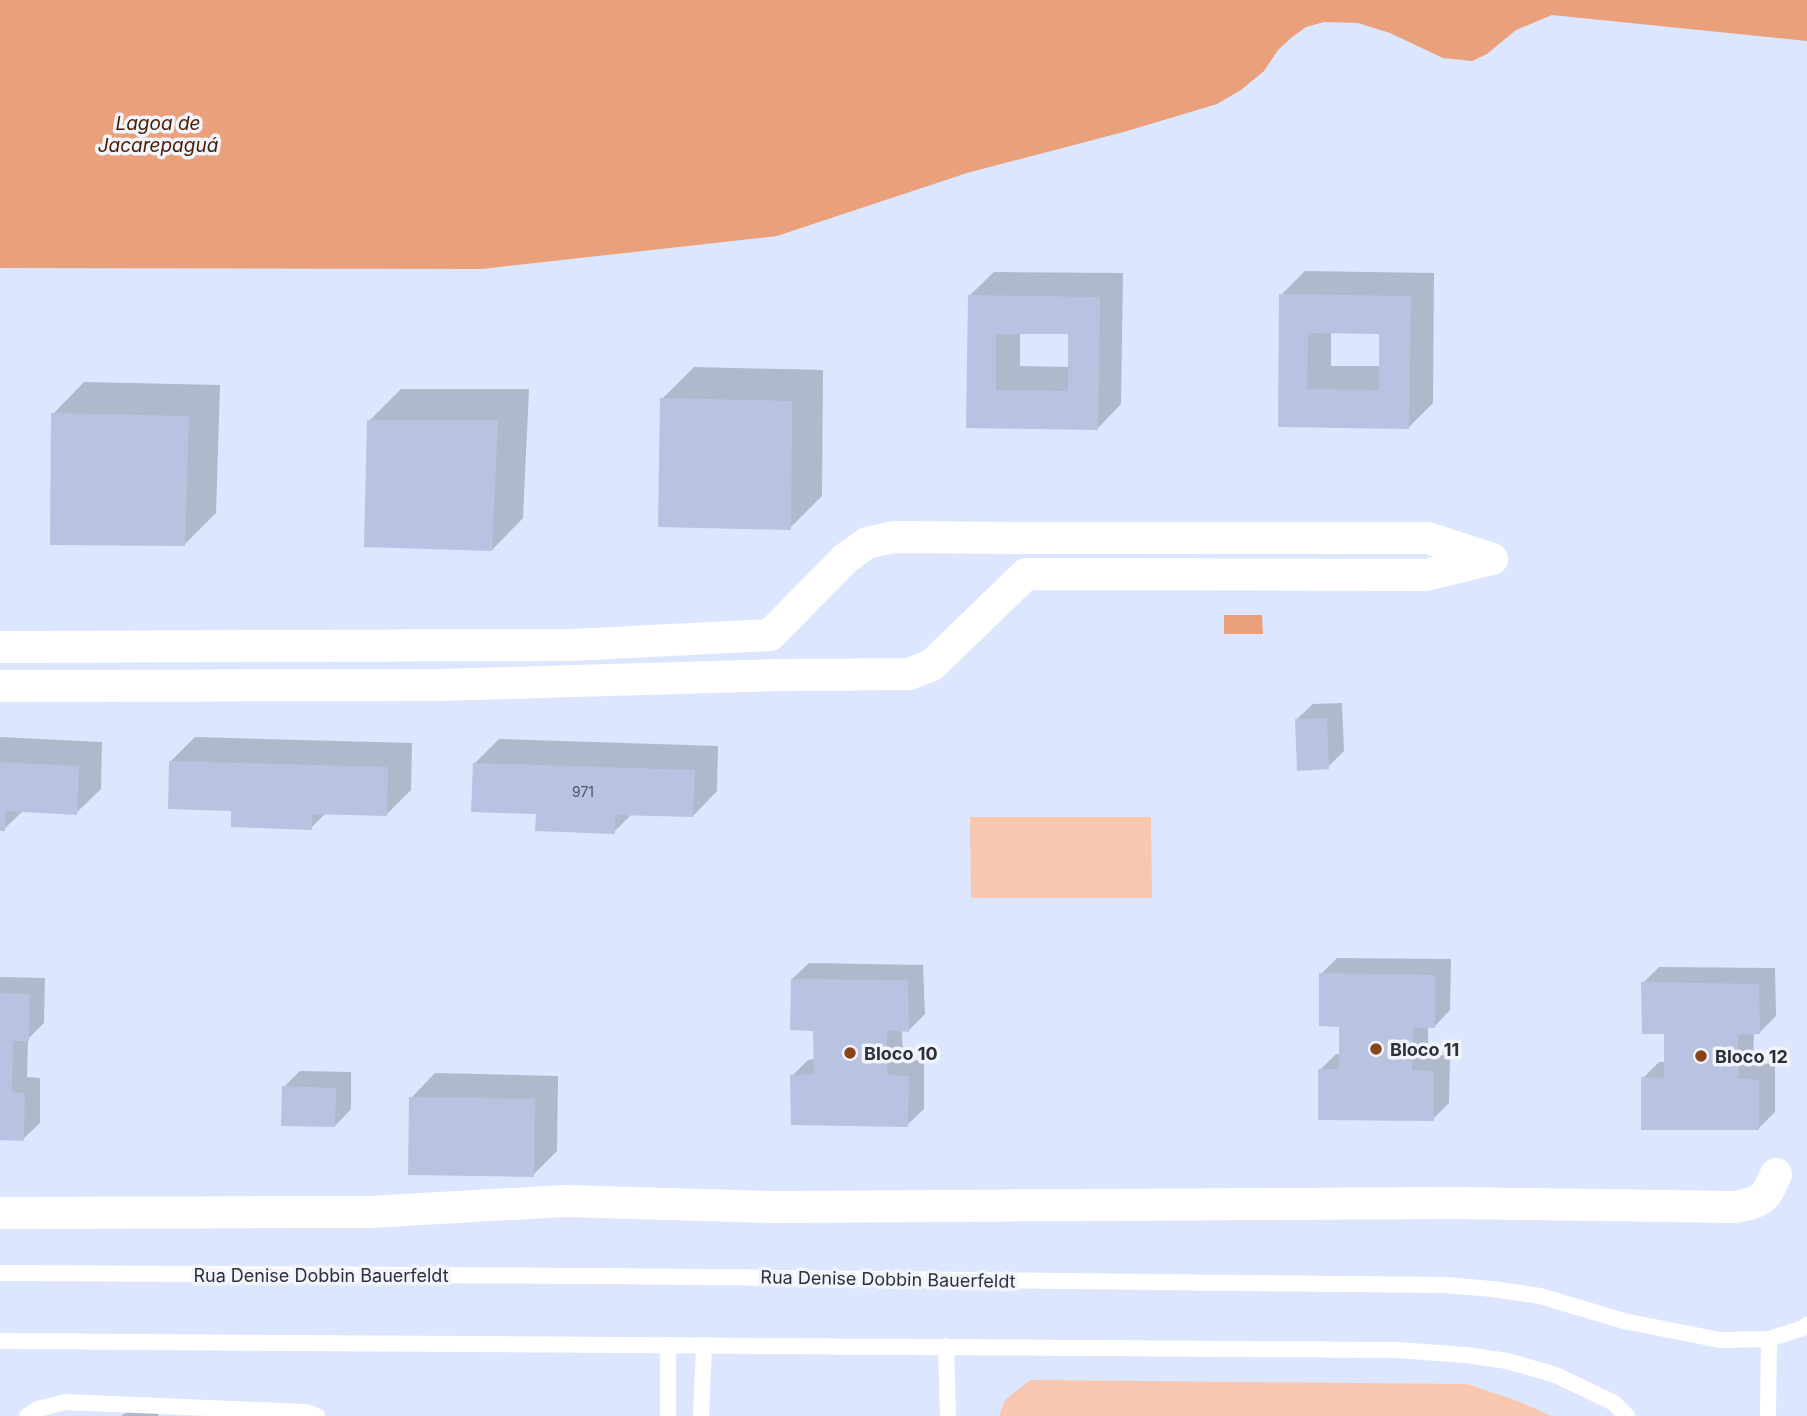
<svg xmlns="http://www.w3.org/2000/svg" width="1807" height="1416" font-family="Inter,sans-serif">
<rect width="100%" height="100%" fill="#dce6fe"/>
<g fill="#f8c7af">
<polygon points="970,817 1151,817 1152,898 971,898"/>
<polygon points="1030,1380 1467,1384 1515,1400 1552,1416 999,1416 1005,1400"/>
</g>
<g fill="#e9a07b">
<polygon points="0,0 1807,0 1807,41 1552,15 1516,30 1487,54 1472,61 1443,58 1390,33 1358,23 1324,22 1306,27 1291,38 1278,50 1264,71 1241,90 1217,104 1127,131 967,173 777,236 482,269 0,268"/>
<polygon points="1224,615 1262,615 1263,634 1224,634"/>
</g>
<g fill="#0003" fill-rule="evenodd">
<path d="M1305,271L1434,273L1433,403L1409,427L1279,426L1281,295ZM1331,331L1381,332V366H1331Z"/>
<path d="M994,272L1123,273L1121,404L1097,429L968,426L969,296ZM1020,332L1070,333V367L1020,366Z"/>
<polygon points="694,367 823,370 822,496 790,528 662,399"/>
<polygon points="84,382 220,385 216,513 184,545 53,414"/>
<polygon points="401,389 529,389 523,518 492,550 369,421"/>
<polygon points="1342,703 1344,751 1328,767 1296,720 1313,704"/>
<polygon points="0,737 102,742 101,789 76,813 23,811 4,829 0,829"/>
<polygon points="195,737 412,743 411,790 387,814 327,812 311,828 233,809 171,761"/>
<polygon points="499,739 718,746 717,791 693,816 632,814 614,832 538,812 474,764"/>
<polygon points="1337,958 1451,959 1450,1010 1434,1027 1428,1027 1428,1055 1450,1055 1449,1103 1433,1119 1320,1070 1336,1054 1340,1054 1341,1025 1321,974"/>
<polygon points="809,963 923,965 925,1014 909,1030 902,1030 903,1059 924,1061 924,1109 907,1125 792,1076 808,1060 815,1059 815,1029 792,979"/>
<polygon points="1659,967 1775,968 1776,1016 1760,1032 1754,1033 1753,1063 1775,1064 1775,1112 1759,1128 1643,1078 1659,1062 1666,1062 1666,1033 1643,983"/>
<polygon points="0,977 45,978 44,1023 28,1039 27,1077 40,1078 40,1123 23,1139 0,1138"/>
<polygon points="300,1071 351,1072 351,1109 335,1126 284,1087"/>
<polygon points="435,1073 558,1076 557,1151 533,1175 411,1098"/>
<polygon points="151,1401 159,1416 121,1416 124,1414"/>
</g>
<g fill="#b7c3e0" fill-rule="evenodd">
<path d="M1279,294L1411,296L1409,429L1278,427ZM1308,333L1379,334V390L1307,389Z"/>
<path d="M968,295L1100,297L1098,430L966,428ZM996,334H1068V391L996,390Z"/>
<polygon points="660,398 792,401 791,530 658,527"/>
<polygon points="51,413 189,416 185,546 50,545"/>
<polygon points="367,420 498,420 492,551 364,547"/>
<polygon points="1327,718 1329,769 1297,771 1295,719"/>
<polygon points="169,761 388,767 387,816 312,814 312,830 231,827 231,811 168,809"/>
<polygon points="0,762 79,766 77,815 6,811 5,831 0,831"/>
<polygon points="473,763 695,770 693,817 615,815 615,834 535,831 536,814 471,812"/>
<polygon points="1319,973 1435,975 1435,1028 1413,1028 1412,1070 1434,1071 1434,1121 1318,1120 1318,1069 1339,1069 1339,1027 1319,1026"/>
<polygon points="791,979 908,980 909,1032 887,1030 887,1075 909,1076 908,1127 791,1125 790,1075 814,1074 813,1031 790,1030"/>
<polygon points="1641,982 1759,984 1760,1034 1738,1035 1738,1078 1759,1080 1759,1130 1641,1130 1641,1077 1664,1078 1664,1034 1642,1034"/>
<polygon points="0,993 30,994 29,1041 13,1041 12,1092 25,1093 24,1141 0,1140"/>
<polygon points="282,1086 336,1088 335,1127 281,1126"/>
<polygon points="409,1097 535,1099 534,1177 408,1175"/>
</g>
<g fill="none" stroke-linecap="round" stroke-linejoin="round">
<g stroke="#fff" stroke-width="16">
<polyline points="0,1273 603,1276 1445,1285 1492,1289 1540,1296 1624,1321 1720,1340 1769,1339 1803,1328 1807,1325"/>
<polyline points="0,1341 1397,1350 1466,1355 1507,1361 1556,1375 1614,1403 1627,1416"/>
<polyline points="668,1345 668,1416"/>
<polyline points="946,1346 948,1416"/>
<polyline points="27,1416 38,1409 65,1402 306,1412 317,1416"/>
<polyline points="701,1416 704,1345"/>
<polyline points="1768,1416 1769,1339"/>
</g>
<g stroke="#fff" stroke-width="32">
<polyline points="0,647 572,645 770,635 846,558 867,543 893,537 1022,538 1428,538 1492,559"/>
<polyline points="0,686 438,685 781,675 909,674 932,665 1026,574 1426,575 1492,559"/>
<path d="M0,1213L369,1212L564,1201L773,1207L1453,1203L1736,1207C1763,1201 1765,1200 1776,1174"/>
</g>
</g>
<g fill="#8a441c" stroke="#f1f4fa" stroke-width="2.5">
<circle cx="1376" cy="1049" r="7"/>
<circle cx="850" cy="1053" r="7"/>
<circle cx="1701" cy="1056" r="7"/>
</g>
<g text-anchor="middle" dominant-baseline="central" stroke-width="7" stroke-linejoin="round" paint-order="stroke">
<g font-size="14" fill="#4e5564">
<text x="583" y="791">971</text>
</g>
<g font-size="18" font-weight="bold" fill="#2b303b" stroke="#f1f4fa" text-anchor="start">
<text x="1390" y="1049">Bloco 11</text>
<text x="864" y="1053">Bloco 10</text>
<text x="1715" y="1056">Bloco 12</text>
</g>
<g font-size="18" fill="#2b303b" stroke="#f1f4fa">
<text x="321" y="1275">Rua Denise Dobbin Bauerfeldt</text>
<text transform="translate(888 1279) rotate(1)">Rua Denise Dobbin Bauerfeldt</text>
</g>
<g font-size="19" font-style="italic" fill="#491b00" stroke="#f1f4fa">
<text x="158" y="123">Lagoa de<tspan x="158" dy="22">Jacarepaguá</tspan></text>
</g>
</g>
</svg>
